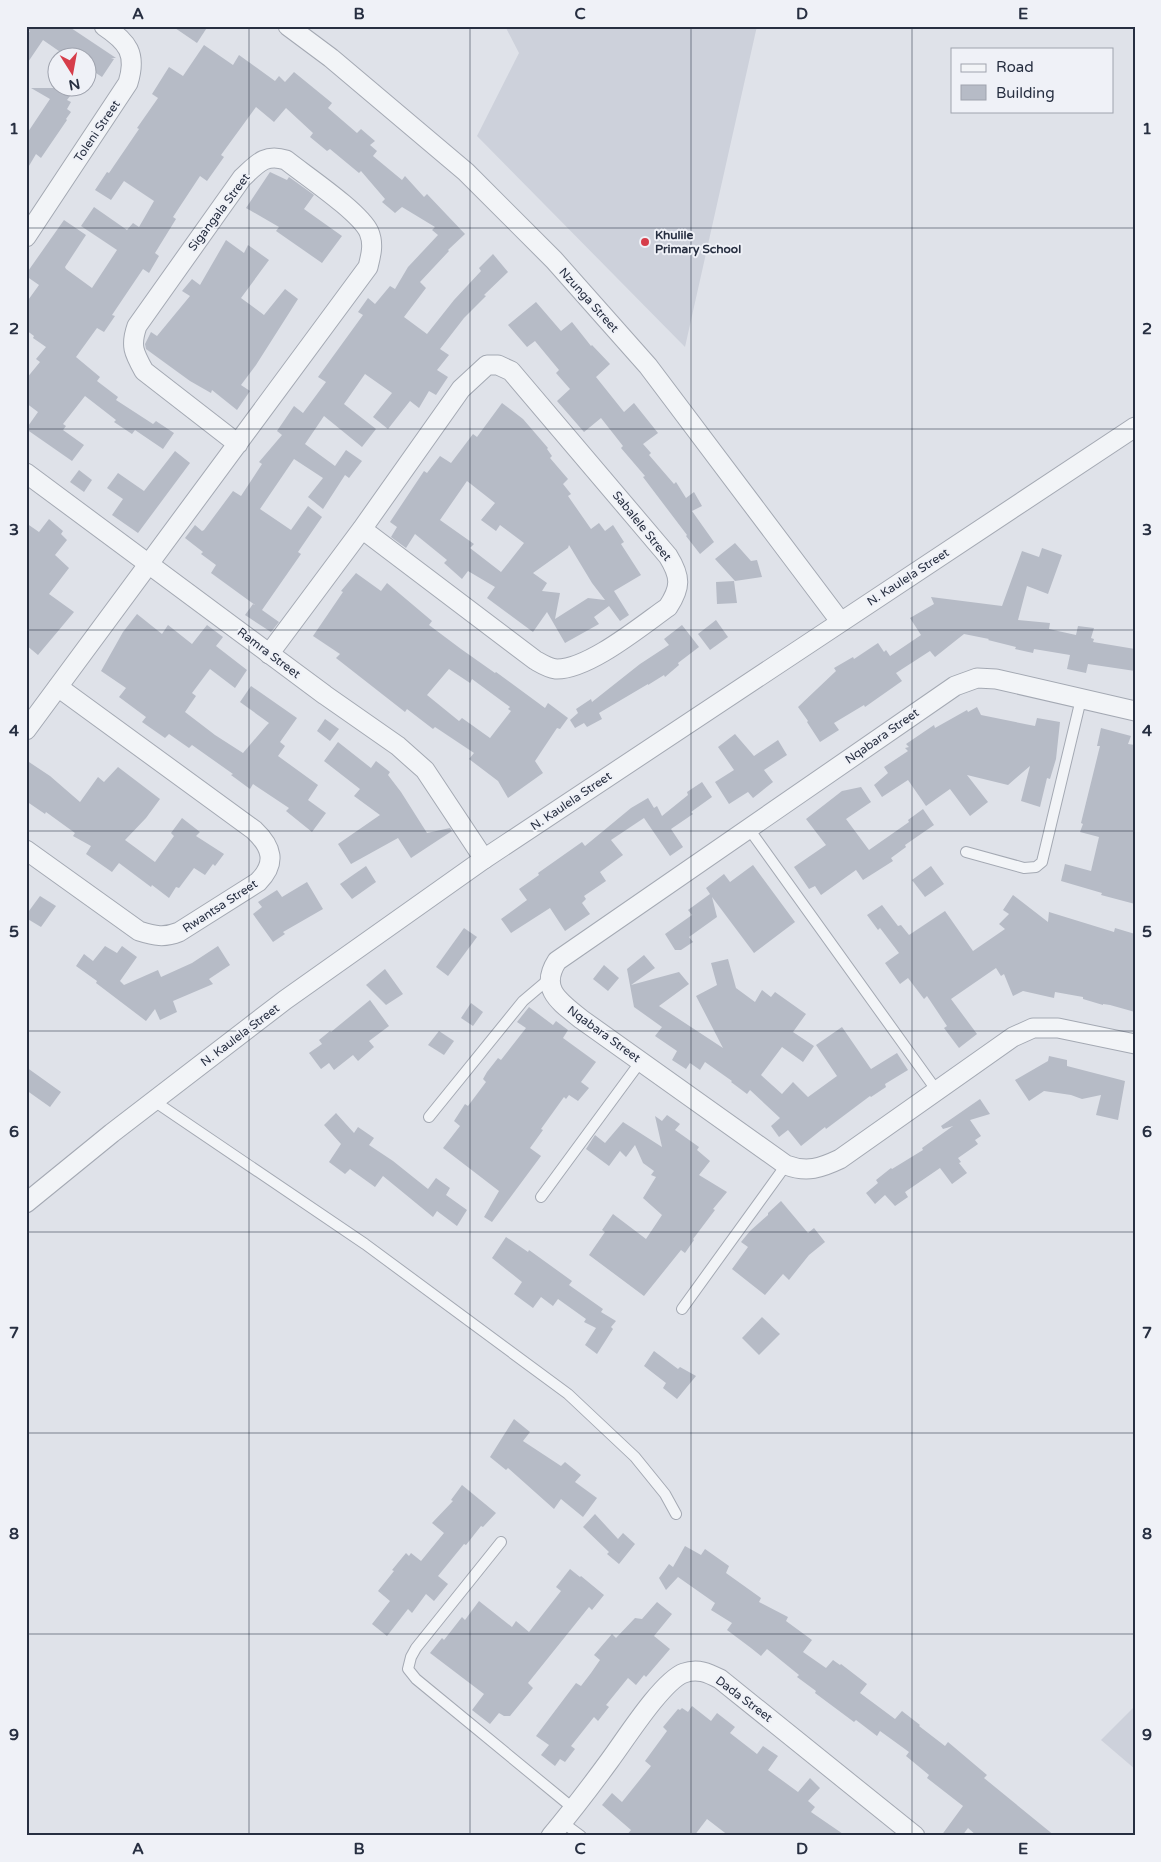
<svg xmlns="http://www.w3.org/2000/svg" width="1161" height="1862" font-family="'Varela Round',sans-serif">
<rect width="100%" height="100%" fill="#dfe2e9"/>
<g fill="#cdd1db">
<polygon points="505,26 757,26 685,347 477,136 519,53"/>
<polygon points="1135,1706 1135,1769 1101,1740"/>
</g>
<g fill="#b6bbc6" fill-rule="evenodd">
<polygon points="26,26 68,26 116,58 111,58 114,59 102,77 90,69 88,72 88,58 69,58 43,40 26,65 26,37 30,31 26,29"/>
<polygon points="172,26 208,26 197,43"/>
<polygon points="204,45 233,65 239,55 275,81 279,76 285,82 294,72 332,103 328,108 357,133 361,129 375,141 370,145 377,151 373,156 402,180 405,176 424,197 427,194 465,234 448,250 449,251 420,282 426,288 404,317 427,334 454,300 481,271 479,268 493,254 508,272 484,295 486,296 464,318 440,349 449,355 437,370 448,377 436,395 429,391 419,408 410,401 388,429 373,417 392,393 365,374 344,404 376,429 362,447 324,416 305,444 335,466 346,450 362,461 349,478 345,475 323,509 308,497 323,478 294,459 260,509 291,530 308,506 322,517 298,552 301,554 262,610 279,622 271,632 245,615 253,604 255,605 211,573 216,565 201,554 203,552 185,538 195,525 202,531 204,530 233,491 241,496 262,464 259,462 282,435 277,431 294,406 303,413 326,382 318,377 363,315 358,312 368,298 375,304 390,286 395,289 408,267 438,235 432,230 435,227 402,207 395,213 382,202 385,199 361,171 359,173 330,149 327,151 310,137 313,133 286,108 274,122 256,107 221,155 224,157 207,181 200,176 173,217 176,219 155,253 159,256 149,273 143,269 112,315 115,316 104,332 97,328 76,357 100,377 97,381 118,397 116,400 153,424 156,421 174,433 163,449 135,430 132,434 114,422 116,420 85,396 63,424 66,426 63,430 84,445 72,461 26,429 38,412 26,403 26,379 40,362 36,359 46,347 33,338 34,336 26,330 26,303 39,285 26,276 26,274 64,220 86,235 65,267 66,269 92,288 117,250 81,226 94,207 127,230 133,223 139,227 154,201 124,181 111,200 95,190 107,172 109,173 139,129 137,128 158,98 152,94 169,67 183,76"/>
<polygon points="31,88 76,88 67,100 71,102 67,109 71,112 66,119 67,120 41,158 36,154 26,171 26,135 50,99"/>
<polygon points="270,172 287,180 289,177 314,195 304,209 342,236 322,263 276,231 279,227 246,208"/>
<polygon points="226,240 244,253 248,245 269,260 241,298 264,315 285,289 298,299 256,365 241,385 250,391 237,410 212,390 211,393 190,381 146,349 145,344 151,332 157,336 190,296 182,291 192,279 200,285"/>
<polygon points="536,302 561,331 572,322 591,346 592,345 610,364 596,377 624,412 634,403 658,433 643,444 651,453 649,455 674,484 676,482 686,498 694,492 702,506 692,511 714,542 700,554 686,536 687,535 643,477 645,476 621,448 623,446 601,418 584,432 557,401 570,389 556,373 559,370 535,341 527,347 508,325"/>
<path d="M502,403L523,419L548,448L547,449L552,456L550,458L568,479L563,484L571,494L568,496L591,529L599,523L605,531L613,525L624,542L621,544L641,575L614,591L629,615L620,621L609,606L594,617L599,624L565,643L547,612L533,632L487,598L495,587L468,571L462,579L444,563L447,560L415,534L406,548L391,537L397,527L390,522L424,471L427,473L440,456L451,463L473,434L477,437ZM467,481L495,503L481,520L496,531L500,525L524,543L501,572L470,548L474,544L440,520ZM569,545L592,583L605,600L588,598L555,619L560,593L542,591L547,583L533,573L568,548Z"/>
<polygon points="175,451 190,463 138,533 112,515 123,499 107,488 118,473 144,491"/>
<polygon points="79,470 92,480 84,492 70,482"/>
<polygon points="49,519 63,531 61,534 67,540 55,555 69,568 49,594 74,612 38,655 26,645 26,523 39,532"/>
<polygon points="735,543 751,561 757,560 762,577 735,581 715,559"/>
<polygon points="1042,548 1062,555 1048,594 1027,586 1018,620 1050,623 1049,629 1076,635 1078,626 1094,628 1091,638 1094,639 1093,642 1135,649 1135,671 1088,664 1086,673 1067,669 1070,655 1034,649 1033,653 1015,649 1016,647 988,640 989,639 964,634 935,657 930,651 896,673 902,681 865,707 864,705 834,723 839,730 820,742 807,722 808,721 798,707 836,671 834,668 853,657 854,659 878,643 884,652 886,650 890,656 921,635 910,618 934,604 931,597 1002,606 1022,551 1039,557"/>
<path d="M356,573L381,591L387,583L432,621L429,625L461,649L495,673L496,672L545,708L548,703L568,718L560,729L557,728L535,761L543,773L508,798L498,781L469,759L474,753L435,727L433,729L407,709L405,712L336,658L340,654L313,636L343,592L341,591ZM449,669L470,683L472,679L510,707L508,709L511,711L490,738L462,718L459,721L427,695Z"/>
<polygon points="734,581 737,603 717,604 716,582"/>
<polygon points="137,614 162,634 168,625 192,644 207,625 223,637 216,646 247,670 235,688 210,669 192,693 196,696 185,712 215,735 243,753 267,725 269,723 240,702 251,686 297,718 280,742 285,746 278,756 318,785 308,800 326,813 312,832 286,811 289,808 253,784 250,789 231,775 233,774 192,745 189,748 169,734 165,738 142,722 146,717 119,697 126,688 101,671 123,632"/>
<polygon points="716,620 728,637 710,650 698,634"/>
<polygon points="682,625 699,647 678,663 679,665 665,677 664,675 648,685 648,684 599,713 602,719 587,727 584,723 575,728 570,720 578,713 576,709 591,699 592,702 640,664 669,645 664,639"/>
<polygon points="977,707 981,715 1035,726 1037,718 1060,722 1056,759 1050,779 1047,778 1040,807 1021,801 1030,766 1008,785 967,775 988,802 970,816 950,789 926,806 908,780 882,797 874,785 888,773 884,767 908,751 905,748 909,747 906,744 934,725 935,728 967,710 968,712"/>
<polygon points="325,719 339,729 330,741 317,731"/>
<polygon points="1101,728 1131,736 1128,744 1135,745 1135,904 1101,895 1102,893 1061,881 1065,864 1091,871 1099,837 1080,832 1083,824 1081,823 1100,746 1097,746"/>
<polygon points="735,734 754,756 778,740 787,755 764,770 773,782 753,798 748,792 729,804 715,782 734,770 718,747"/>
<polygon points="338,742 371,768 376,761 390,772 388,775 401,792 427,833 450,828 452,831 411,858 398,838 351,864 338,844 380,815 354,796 360,789 324,761"/>
<polygon points="26,760 50,776 80,802 98,777 104,782 118,767 160,799 146,818 125,840 155,862 174,836 171,833 182,818 200,832 196,836 224,854 215,866 213,864 205,875 194,868 179,888 176,887 169,898 152,885 151,887 119,863 112,872 86,854 91,846 73,836 75,833 46,812 45,814 26,801"/>
<polygon points="702,782 712,797 691,812 693,814 671,829 683,847 670,856 644,818 611,840 623,855 600,872 606,881 584,896 586,899 582,903 590,914 565,931 550,908 511,933 501,919 527,900 519,889 539,875 538,873 582,842 585,846 631,808 648,798 654,808 657,806 662,816 688,795 687,792"/>
<polygon points="861,787 871,802 846,819 869,850 909,822 908,820 923,809 934,825 905,845 906,847 891,858 893,861 863,880 856,870 821,895 815,886 809,889 794,867 826,845 806,819 842,791"/>
<polygon points="753,865 795,922 754,953 712,897 717,917 689,937 693,942 681,950 675,950 665,934 692,915 688,910 710,894 706,888 724,874 730,882"/>
<polygon points="366,866 376,882 352,899 340,884"/>
<polygon points="931,866 944,884 925,897 912,880"/>
<polygon points="307,882 323,909 283,932 285,934 273,942 253,914 262,907 258,902 277,890 282,897"/>
<polygon points="1013,895 1048,922 1049,912 1114,932 1115,928 1135,934 1135,1012 1110,1005 1103,1004 1103,1005 1083,999 1083,997 1055,992 1054,998 1023,991 1013,996 1004,974 1001,976 996,968 951,999 977,1034 959,1048 944,1028 947,1026 927,996 924,999 908,978 900,984 885,963 899,953 880,928 878,930 867,915 882,905 898,926 901,925 909,935 945,911 973,951 1005,929 999,924 1009,914 1003,910"/>
<polygon points="40,896 56,906 41,927 26,918 26,915"/>
<polygon points="464,928 477,937 448,976 436,967"/>
<polygon points="105,946 117,953 122,946 137,957 120,981 124,985 158,970 161,977 192,963 218,946 230,965 209,979 213,984 173,1001 177,1012 160,1020 155,1009 146,1021 96,983 97,981 76,966 84,954 93,961"/>
<polygon points="644,955 655,968 631,985 679,972 689,984 659,1006 723,1048 696,996 717,985 711,963 728,959 736,988 755,1002 762,990 771,997 775,992 806,1014 793,1032 814,1046 803,1062 782,1047 761,1075 782,1094 793,1082 808,1097 837,1076 816,1045 842,1027 871,1069 897,1053 908,1070 885,1084 886,1087 871,1097 870,1096 826,1129 825,1127 801,1146 788,1130 779,1137 771,1126 780,1118 750,1090 747,1094 731,1082 732,1081 705,1062 700,1070 690,1063 686,1069 672,1060 677,1051 655,1036 662,1027 634,1007 627,969"/>
<polygon points="604,965 619,978 608,991 593,979"/>
<polygon points="385,969 403,994 386,1005 366,985"/>
<polygon points="370,1000 389,1026 369,1041 374,1047 358,1061 353,1055 334,1070 329,1063 321,1069 309,1053 322,1044 319,1040 330,1031 331,1032"/>
<polygon points="471,1003 483,1012 473,1026 461,1018"/>
<polygon points="529,1007 553,1025 556,1021 568,1030 563,1038 596,1062 581,1082 589,1088 578,1101 569,1095 566,1099 564,1097 541,1129 543,1130 530,1148 541,1156 492,1222 484,1217 499,1191 443,1148 460,1126 454,1121 465,1104 468,1106 486,1082 483,1079 487,1072 498,1058 501,1060 526,1028 517,1022"/>
<polygon points="439,1031 454,1041 444,1055 428,1045"/>
<polygon points="1049,1056 1067,1060 1067,1066 1125,1081 1118,1120 1096,1115 1101,1095 1082,1099 1071,1095 1044,1091 1029,1101 1015,1080 1048,1061"/>
<polygon points="26,1067 61,1092 50,1107 26,1090"/>
<polygon points="980,1099 990,1114 970,1120 981,1136 975,1140 978,1144 958,1158 961,1162 959,1163 967,1173 952,1184 940,1168 905,1192 908,1197 895,1206 885,1195 875,1204 866,1193 878,1183 876,1180 891,1168 892,1169 923,1150 922,1148 953,1126 943,1129 941,1126"/>
<polygon points="336,1113 354,1133 358,1127 374,1138 369,1145 393,1161 428,1189 436,1178 450,1188 446,1195 467,1210 457,1226 437,1211 433,1217 383,1176 375,1187 350,1169 345,1174 329,1162 341,1144 324,1125"/>
<polygon points="667,1115 680,1124 675,1130 699,1147 697,1150 710,1161 699,1175 727,1192 713,1209 715,1210 693,1239 694,1240 685,1253 681,1250 644,1296 589,1255 605,1232 602,1230 613,1214 646,1239 662,1215 643,1198 656,1177 651,1175 654,1171 643,1163 635,1145 626,1157 620,1151 609,1166 586,1149 595,1135 605,1143 623,1122 662,1147 655,1116 662,1121"/>
<polygon points="781,1201 808,1233 814,1228 825,1242 809,1255 789,1280 783,1274 765,1295 732,1269 748,1247 741,1242 750,1231 768,1215 768,1213"/>
<polygon points="506,1237 528,1252 529,1250 572,1281 569,1285 603,1309 601,1312 616,1321 611,1327 613,1329 597,1354 585,1345 596,1328 584,1322 586,1319 558,1299 553,1306 541,1297 533,1308 514,1294 522,1282 492,1258"/>
<polygon points="762,1317 780,1334 759,1355 742,1338"/>
<polygon points="654,1351 678,1369 680,1367 696,1376 677,1399 663,1388 666,1383 644,1366"/>
<polygon points="514,1419 530,1432 523,1441 561,1466 565,1462 581,1475 575,1482 597,1498 583,1517 561,1499 554,1509 508,1468 506,1470 490,1457"/>
<polygon points="462,1485 496,1513 483,1527 481,1526 466,1545 464,1544 438,1576 448,1584 434,1601 426,1594 412,1613 408,1609 387,1636 372,1624 390,1601 378,1591 394,1571 392,1570 406,1553 409,1556 411,1553 421,1561 444,1533 432,1523 453,1501 451,1500"/>
<polygon points="595,1514 618,1539 623,1533 635,1544 619,1564 607,1554 609,1552 583,1527"/>
<polygon points="685,1546 701,1555 705,1549 729,1566 726,1573 761,1598 759,1602 788,1617 786,1621 812,1640 803,1652 826,1668 833,1660 840,1665 841,1664 867,1684 860,1693 895,1719 902,1711 920,1725 919,1726 945,1746 948,1742 987,1775 984,1778 1055,1836 977,1836 968,1828 962,1836 941,1836 963,1806 927,1778 929,1775 906,1756 909,1752 880,1731 877,1736 856,1720 854,1722 815,1693 816,1691 797,1677 799,1675 767,1649 761,1656 751,1648 727,1630 732,1623 711,1610 715,1603 678,1577 666,1590 659,1578 669,1564 673,1567"/>
<polygon points="570,1569 580,1577 581,1576 604,1595 592,1610 589,1607 528,1683 533,1688 510,1716 504,1716 499,1713 490,1724 472,1710 484,1694 430,1653 442,1638 444,1640 462,1617 465,1620 479,1601 512,1627 516,1621 529,1632 561,1591 556,1587"/>
<polygon points="657,1602 672,1614 654,1636 670,1649 646,1677 644,1675 636,1685 628,1678 606,1705 609,1707 598,1721 594,1717 571,1746 575,1749 565,1762 560,1759 555,1766 541,1755 549,1745 536,1736 576,1683 581,1686 591,1673 600,1660 594,1655 612,1634 616,1638 635,1618 642,1619"/>
<polygon points="692,1706 711,1721 717,1713 735,1727 730,1733 757,1754 763,1746 778,1756 768,1770 798,1792 810,1778 820,1788 808,1801 815,1807 811,1812 846,1836 729,1836 707,1819 694,1836 626,1836 631,1830 602,1805 612,1793 622,1802 651,1766 645,1761 667,1731 663,1727 678,1709 680,1710 682,1708 688,1712"/>
</g>
<g fill="none" stroke-linecap="round" stroke-linejoin="round">
<g stroke="#a4a9b3" stroke-width="12">
<g id="service">
<polyline points="749,829 937,1091"/>
<polyline points="966,852 1024,868 1036,867 1042,862 1081,699"/>
<polyline points="154,1101 365,1244 568,1394 635,1457 665,1494 676,1514"/>
<polyline points="429,1117 523,1001 549,979"/>
<polyline points="541,1197 641,1061"/>
<polyline points="682,1309 786,1165"/>
<polyline points="501,1542 416,1648 411,1657 408,1669 416,1679 574,1809"/>
<polyline points="562,1822 581,1836"/>
</g>
</g>
<g stroke="#a4a9b3" stroke-width="21">
<g id="minor">
<polyline points="288,26 331,58 466,172 554,260 648,366 840,621"/>
<path d="M26,237L128,83C137,54 128,42 104,26"/>
<polyline points="26,473 325,695 398,746 425,770 484,859"/>
<path d="M269,654L362,529L461,389L487,365H498L511,371L668,556C681,577 681,587 668,607C641,626 588,670 556,669C548,668 542,664 535,660L362,529"/>
<path d="M1135,711L996,679L977,678L955,686L557,961C539,989 560,1002 581,1019L786,1165C807,1173 821,1168 840,1159L1013,1037L1033,1028H1058L1135,1044"/>
<path d="M26,730L368,267C371,255 374,244 369,232C360,212 306,176 286,160C265,153 257,164 242,178L137,326C130,346 134,353 144,371L238,444"/>
<path d="M26,850L139,931C155,936 164,938 179,932L258,882C277,863 272,847 254,830L58,687"/>
<polyline points="26,1203 112,1133 285,1000 484,859 1135,427"/>
<path d="M551,1836C572,1811 591,1786 610,1760C625,1740 662,1681 684,1673C698,1668 708,1673 720,1679L915,1836"/>
</g>
</g>
<use href="#service" stroke="#f2f4f7" stroke-width="10"/>
<use href="#minor" stroke="#f2f4f7" stroke-width="19"/>
</g>
<path fill="none" stroke="#272f41" stroke-width="1" stroke-opacity="0.55" d="M249,26V1836M470,26V1836M691,26V1836M912,26V1836M26,228H1135M26,429H1135M26,630H1135M26,831H1135M26,1031H1135M26,1232H1135M26,1433H1135M26,1634H1135"/>
<circle fill="#d63d4a" stroke="#eff1f7" stroke-width="2" cx="645" cy="242" r="5"/>
<g text-anchor="middle" dominant-baseline="central" stroke-width="4" stroke-linejoin="round" paint-order="stroke">
<g font-size="12" fill="#272f41" stroke="#eff1f7">
<text transform="translate(97 131) rotate(-56)">Toleni Street</text>
<text transform="translate(219 212) rotate(-53)">Sigangala Street</text>
<text transform="translate(589 300) rotate(48)">Nzunga Street</text>
<text transform="translate(642 526) rotate(51)">Sabalele Street</text>
<text transform="translate(908 577) rotate(-33)">N. Kaulela Street</text>
<text transform="translate(269 653) rotate(37)">Ramra Street</text>
<text transform="translate(882 736) rotate(-35)">Nqabara Street</text>
<text transform="translate(571 801) rotate(-34)">N. Kaulela Street</text>
<text transform="translate(220 906) rotate(-33)">Rwantsa Street</text>
<text transform="translate(604 1034) rotate(36)">Nqabara Street</text>
<text transform="translate(240 1035) rotate(-37)">N. Kaulela Street</text>
<text transform="translate(744 1699) rotate(37)">Dada Street</text>
</g>
<g font-size="12" font-weight="bold" fill="#272f41" stroke="#eff1f7" text-anchor="start">
<text x="655" y="235">Khulile<tspan x="655" dy="14">Primary School</tspan></text>
</g>
</g>
<rect width="1161" height="1862" fill="none" stroke="#eff1f7" stroke-width="55"/>
<rect x="951" y="48" width="162" height="65" fill="#eff1f7" stroke="#9fa3ae"/>
<rect x="961" y="64" width="25" height="8" fill="#f2f4f7" stroke="#9fa3ae"/>
<text x="996" y="72" font-size="15" fill="#272f41">Road</text>
<rect x="961" y="85" width="25" height="15" fill="#b6bbc6" stroke="#9fa3ae"/>
<text x="996" y="98" font-size="15" fill="#272f41">Building</text>
<g transform="translate(72 72) rotate(169)"><circle r="24" fill="#eff1f7" stroke="#9fa3ae"/>
<path d="M0-4L9 19L0 12L-9 19Z" fill="#d63d4a"/>
<text y="-8" font-size="14" font-weight="bold" text-anchor="middle" fill="#272f41">N</text>
</g>
<rect x="28" y="28" width="1106" height="1806" fill="none" stroke="#272f41" stroke-width="2"/>
<g font-size="16" text-anchor="middle" font-weight="bold" fill="#272f41">
<text x="138" y="19">A</text>
<text x="359" y="19">B</text>
<text x="580" y="19">C</text>
<text x="802" y="19">D</text>
<text x="1023" y="19">E</text>
<text x="14" y="134">1</text>
<text x="1147" y="134">1</text>
<text x="14" y="334">2</text>
<text x="1147" y="334">2</text>
<text x="14" y="535">3</text>
<text x="1147" y="535">3</text>
<text x="14" y="736">4</text>
<text x="1147" y="736">4</text>
<text x="14" y="937">5</text>
<text x="1147" y="937">5</text>
<text x="14" y="1137">6</text>
<text x="1147" y="1137">6</text>
<text x="14" y="1338">7</text>
<text x="1147" y="1338">7</text>
<text x="14" y="1539">8</text>
<text x="1147" y="1539">8</text>
<text x="14" y="1740">9</text>
<text x="1147" y="1740">9</text>
<text x="138" y="1854">A</text>
<text x="359" y="1854">B</text>
<text x="580" y="1854">C</text>
<text x="802" y="1854">D</text>
<text x="1023" y="1854">E</text>
</g>
</svg>
